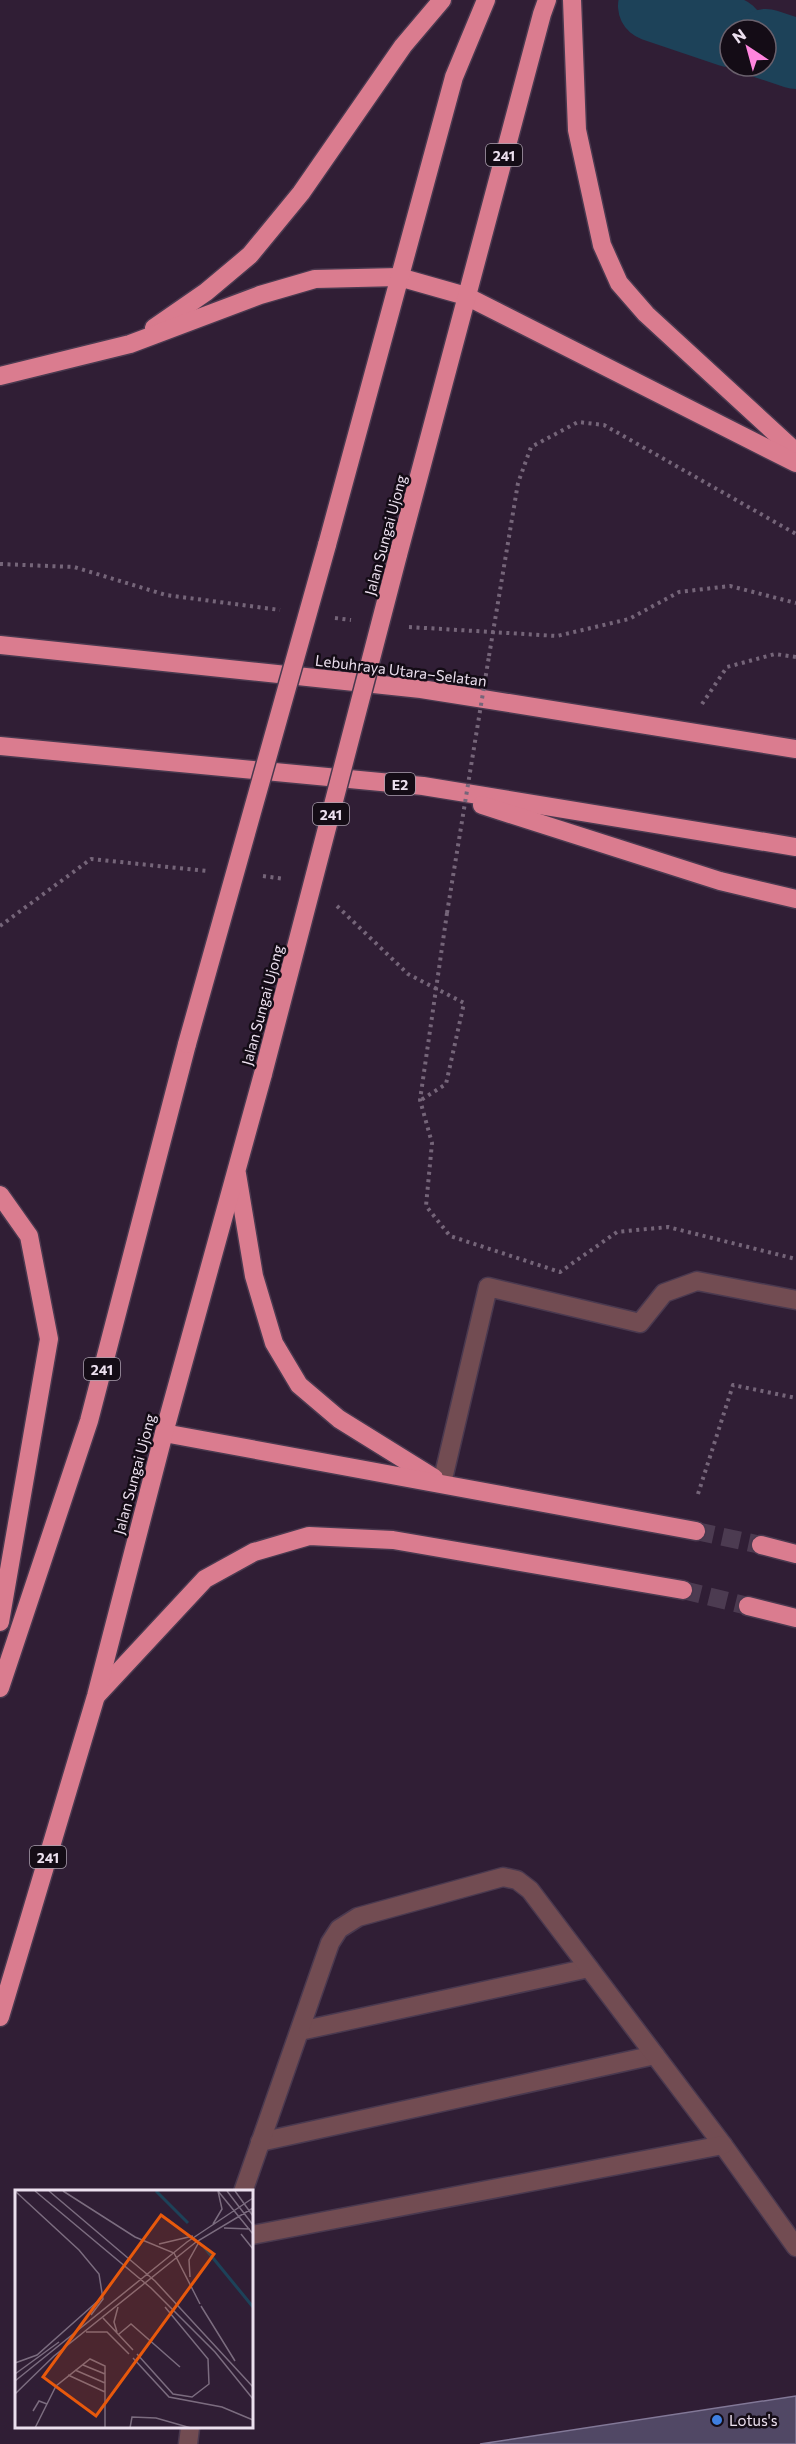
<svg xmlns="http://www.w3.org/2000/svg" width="796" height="2444" font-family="Commissioner,sans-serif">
<rect width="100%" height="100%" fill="#301e35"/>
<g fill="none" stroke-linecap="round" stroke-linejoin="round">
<g stroke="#1d4259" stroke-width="70">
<polyline points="653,6 730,32"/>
<polyline points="766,44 796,54"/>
</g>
</g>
<polygon fill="#514865" stroke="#827897" stroke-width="1.5" points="796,2396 796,2444 480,2444"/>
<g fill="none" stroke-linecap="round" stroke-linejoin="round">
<g stroke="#4c3b51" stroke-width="18" stroke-dasharray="18 9" stroke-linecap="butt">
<polyline points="696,1531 761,1545"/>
<polyline points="683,1590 748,1606"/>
</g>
<g stroke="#4a394f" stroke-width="21">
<g id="minor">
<polyline points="442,1483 488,1287 640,1323 664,1293 697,1281 796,1300"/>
<polyline points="300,2031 589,1968"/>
<polyline points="260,2142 655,2055"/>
<polyline points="243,2192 330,1943 339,1929 358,1917 503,1877 517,1880 530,1890 723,2145 796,2247"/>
<polyline points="252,2235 723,2145"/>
<polyline points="188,2444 190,2428"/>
</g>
</g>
<g stroke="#4a394f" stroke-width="21">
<g id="highway">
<polyline points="572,0 577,130 602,245 619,283 646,314 796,452"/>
<polyline points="154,328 206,292 250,255 301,193 403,46 442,0"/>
<polyline points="0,376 130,344 260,295 315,279 399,277 466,296 796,463"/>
<polyline points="327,545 454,77 486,0"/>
<polyline points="398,555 542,14 547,0"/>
<polyline points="0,645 421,689 796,749"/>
<polyline points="0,746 423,786 796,847"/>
<polyline points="482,805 720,881 796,899"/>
<polyline points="237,1174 254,1276 274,1343 299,1385 339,1419 434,1478"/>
<polyline points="0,1195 29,1236 49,1339 0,1622"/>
<polyline points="164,1433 696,1531"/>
<polyline points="761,1545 796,1554"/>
<polyline points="748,1606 796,1618"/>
<polyline points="0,1688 89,1421 187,1044"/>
<polyline points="97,1695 205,1579 254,1552 309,1536 393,1540 683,1590"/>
<polyline points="0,2017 96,1696 164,1433 263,1074"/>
</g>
</g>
<g stroke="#756579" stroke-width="4" stroke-dasharray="3 4.5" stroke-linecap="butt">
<polyline points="0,564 74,567 166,595 280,610"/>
<polyline points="335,618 351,620"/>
<polyline points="409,627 557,636 629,619 679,592 730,586 796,603"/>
<polyline points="489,656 518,483 531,447 578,422 604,425 796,534"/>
<polyline points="702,704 727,667 775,654 796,657"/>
<polyline points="263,876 285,879"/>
<polyline points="337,906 408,974 464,1003 446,1084 421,1100"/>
<polyline points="447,913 420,1100 432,1143 426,1206 450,1236 560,1272 617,1232 668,1227 796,1259"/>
<polyline points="0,926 91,859 207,871"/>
<polyline points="698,1494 733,1385 796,1398"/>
</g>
<use href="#minor" stroke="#724c52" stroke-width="18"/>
<use href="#highway" stroke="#da7c8f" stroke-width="18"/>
<g stroke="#4a394f" stroke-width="21" stroke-linecap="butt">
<g id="highway-bridge">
<polyline points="187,1044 327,545"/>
<polyline points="263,1074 398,555"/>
</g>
</g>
<polyline stroke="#756579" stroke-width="4" stroke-dasharray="3 4.5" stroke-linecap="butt" points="447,913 489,656"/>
<use href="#highway-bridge" stroke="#da7c8f" stroke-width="18"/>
</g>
<circle fill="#3f7fe0" stroke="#140c16" stroke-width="2" cx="717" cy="2420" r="6"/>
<g text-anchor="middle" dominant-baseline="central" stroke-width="5" stroke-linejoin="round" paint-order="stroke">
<g fill="#140c16" stroke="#aba0ae" stroke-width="1.5">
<rect x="486" y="144" width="36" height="22" rx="4.5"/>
<rect x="385" y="773" width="30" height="22" rx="4.5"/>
<rect x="313" y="803" width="36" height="22" rx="4.5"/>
<rect x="84" y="1358" width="36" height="22" rx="4.5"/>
<rect x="30" y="1846" width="36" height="22" rx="4.5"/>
</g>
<g font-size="14" font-weight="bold" fill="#ece0ef">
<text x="504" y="155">241</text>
<text x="400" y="784">E2</text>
<text x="331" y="814">241</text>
<text x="102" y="1369">241</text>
<text x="48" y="1857">241</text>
</g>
<g font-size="15" fill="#ece0ef" stroke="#140c16">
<text transform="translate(385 535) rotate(-75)">Jalan Sungai Ujong</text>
<text transform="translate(401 670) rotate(7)">Lebuhraya Utara–Selatan</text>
<text transform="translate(262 1005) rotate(-75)">Jalan Sungai Ujong</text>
<text transform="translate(134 1474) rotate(-75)">Jalan Sungai Ujong</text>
</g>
<g font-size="15" fill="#ece0ef" stroke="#140c16" text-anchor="start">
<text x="729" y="2420">Lotus's</text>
</g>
</g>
<g transform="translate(15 2190)">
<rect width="238" height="238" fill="#301e35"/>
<path fill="none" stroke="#1d4259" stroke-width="3" d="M141,1L173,33M189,57L238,117"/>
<path fill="none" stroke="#7b6c7f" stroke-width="1.5" d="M0,1L64,60L84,84L88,109L76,125M20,1L136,98L200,162L238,209M34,1L140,91L238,197M48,1L120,47L159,63L185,114M203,1L238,44M212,1L238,35M220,1L238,26M198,34L207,19L203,1M209,38L235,39M226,44L238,59M144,54L178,46M175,87L174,70L184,52M186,116L220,171M88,128L118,160M71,142H92L114,164M102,142L99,132L103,117M104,144L116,134L165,177M122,164L158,204L177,207L194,194L193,169L150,117M118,168L154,207L207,217L238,230M0,173L22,165L84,110M68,175L90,184M60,180L90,193M0,184L44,152M53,185L90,202M0,191L172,52L238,8M0,204L39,166L181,52L238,18M18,221L24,211L32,214M20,238L41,196L75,169L90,176V238M115,238L117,227L141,228L176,238"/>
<path fill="#e8590c" fill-opacity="0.15" stroke="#e8590c" stroke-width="3" d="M146,25L199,64L81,226L28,187Z"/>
<rect width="238" height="238" fill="none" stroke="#ece0ef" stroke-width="3"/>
</g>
<g transform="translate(748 48) rotate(324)"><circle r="28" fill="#140c16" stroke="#6a616d" stroke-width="1.5"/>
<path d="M0-4.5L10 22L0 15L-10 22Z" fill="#ff85de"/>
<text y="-9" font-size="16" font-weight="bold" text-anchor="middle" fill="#ece0ef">N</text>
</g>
</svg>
